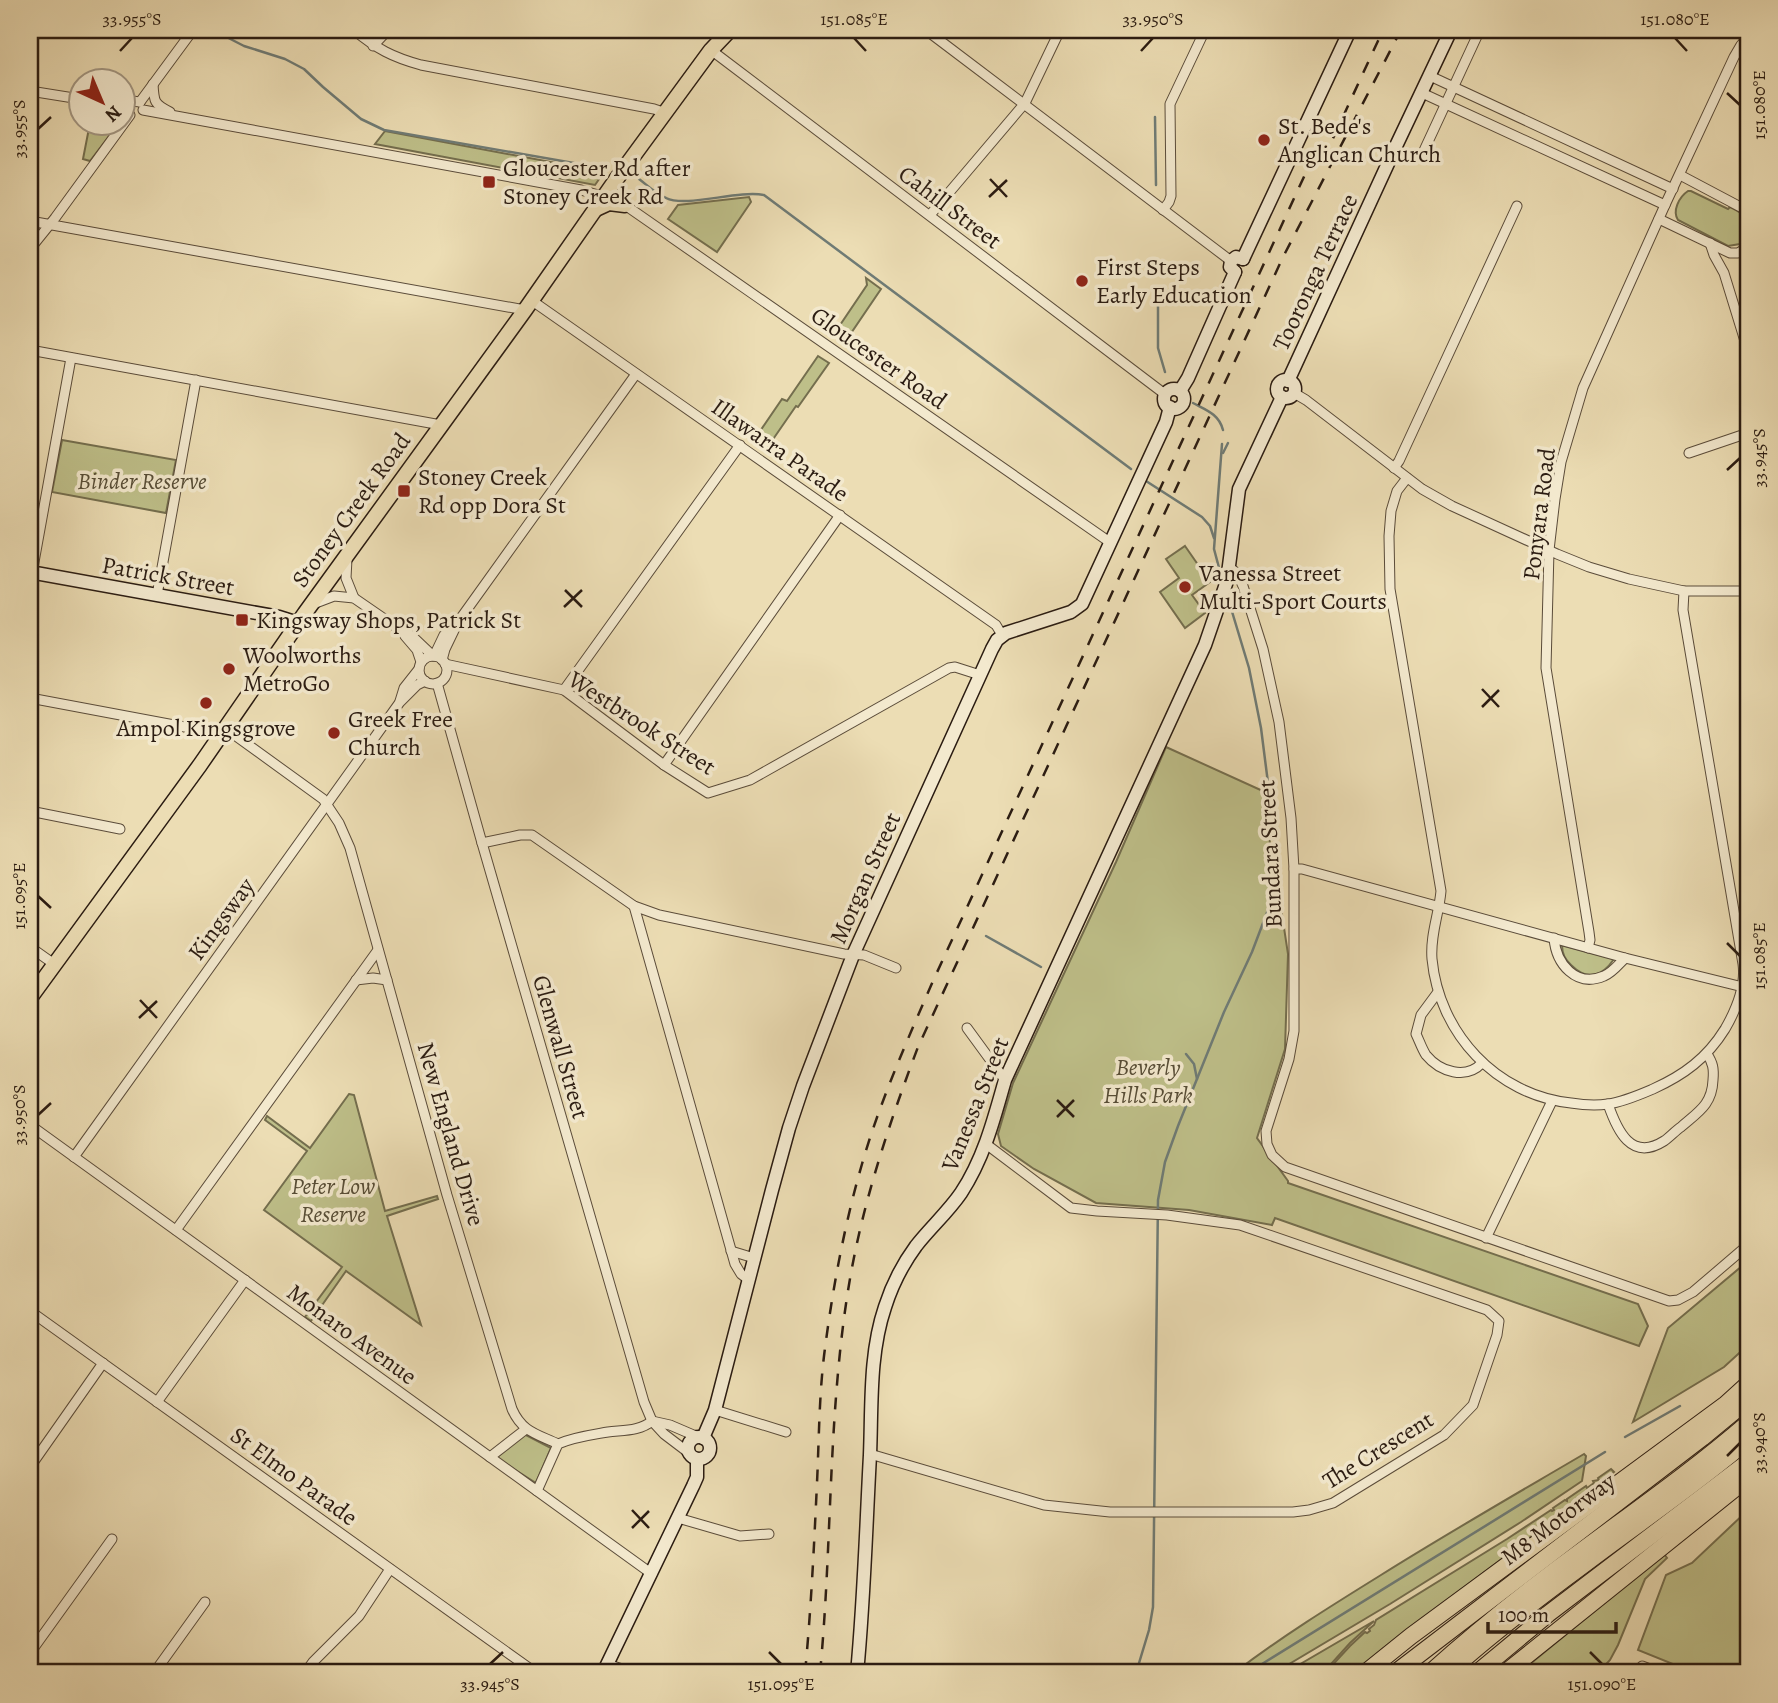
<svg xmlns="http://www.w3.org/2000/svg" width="1778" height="1703" font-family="Alegreya,serif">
<rect width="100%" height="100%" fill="#ecddb4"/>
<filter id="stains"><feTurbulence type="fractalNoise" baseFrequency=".00286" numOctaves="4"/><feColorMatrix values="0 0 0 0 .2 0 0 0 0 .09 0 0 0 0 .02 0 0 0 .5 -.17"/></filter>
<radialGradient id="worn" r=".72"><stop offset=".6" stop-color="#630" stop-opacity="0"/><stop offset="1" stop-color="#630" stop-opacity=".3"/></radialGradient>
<g fill="#bebf89" stroke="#746e4e" stroke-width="2">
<polygon points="90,123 119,123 90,161 83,159"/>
<polygon points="385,131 604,172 595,185 375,144"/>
<path d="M1688,191H1691L1728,209L1730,207C1745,214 1748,217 1748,234L1740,244L1728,246L1678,220C1672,211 1679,197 1688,191Z"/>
<polygon points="749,197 751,202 717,252 668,219 678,205"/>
<polygon points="866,278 881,289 845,342 834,334 867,285"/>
<polygon points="818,356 829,363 798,407 796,406 767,448 754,440 782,399 787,401"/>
<polygon points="62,440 176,460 166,513 52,492"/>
<polygon points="1185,546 1210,582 1192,595 1205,613 1185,628 1160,592 1179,578 1166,559"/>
<polygon points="1166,747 1265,792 1270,828 1269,886 1278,888 1288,954 1285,1049 1257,1138 1288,1181 1288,1183 1638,1304 1648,1326 1639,1346 1275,1218 1272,1225 1189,1210 1096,1203 1034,1169 1001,1146 998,1134 1013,1083 1116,862"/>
<path d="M1562,945L1614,959C1602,977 1587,981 1571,965C1565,959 1562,954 1562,945Z"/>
<polygon points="349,1094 354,1095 385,1211 437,1196 438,1199 387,1216 421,1325 346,1271 311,1321 305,1317 342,1267 264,1210 307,1151 265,1120 267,1116 310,1148"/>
<polygon points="1748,1261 1748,1345 1724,1367 1633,1422 1668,1328"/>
<polygon points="524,1434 551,1448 536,1483 496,1458"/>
<path d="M1584,1454L1586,1456L1582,1481L1521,1522L1390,1604L1274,1673H1234C1281,1637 1331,1606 1381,1575C1448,1533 1516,1494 1584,1454Z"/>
<polygon points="1611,1469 1614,1472 1548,1522 1527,1540 1384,1648 1354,1673 1325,1673 1350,1646 1365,1632 1367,1633 1370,1631 1369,1629 1374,1625 1376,1620 1507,1539 1551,1510 1552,1511 1554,1510 1553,1508 1565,1500 1567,1501 1567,1499 1586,1486 1587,1488 1594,1483 1593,1481 1599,1480 1598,1478"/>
<polygon points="1748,1510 1748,1673 1695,1673 1638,1650 1666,1575 1692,1563"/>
<polygon points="1664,1554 1667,1558 1645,1579 1618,1645 1610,1660 1598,1673 1519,1673"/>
<polygon points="1374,1621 1350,1643 1323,1673 1308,1673 1301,1667 1293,1673 1285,1673"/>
</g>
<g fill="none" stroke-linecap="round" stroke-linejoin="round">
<g stroke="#6f7b75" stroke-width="2.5">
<polyline points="213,30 244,46 285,59 304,69 323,87 361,119 384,130 608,169"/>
<polyline points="1155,117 1156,185"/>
<path d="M639,179C647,185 656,194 666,198C686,208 737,190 764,195L1131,469"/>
<polyline points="1158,289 1158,348 1165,372"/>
<path d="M1193,403C1206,410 1219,414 1223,430"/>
<polyline points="1223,453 1228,443"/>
<polyline points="1146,481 1202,517 1210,526 1214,538"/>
<polyline points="1222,579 1214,549 1222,444"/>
<polyline points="986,936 1041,967"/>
<polyline points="1186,1054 1194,1064 1197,1079"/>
<polyline points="1625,1437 1680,1406"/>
<polyline points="1136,1673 1149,1630 1153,1607 1158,1200 1165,1162 1178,1126 1224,1012 1252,952 1271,902 1275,878 1275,838 1261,728 1249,668 1227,595"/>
<polyline points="1252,1673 1262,1664 1605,1452"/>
</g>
<g stroke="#5b4c3a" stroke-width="11">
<g id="street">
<path d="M354,30C377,49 392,57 421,65L654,109L666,113"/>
<polyline points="926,30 1231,261"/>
<polyline points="373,46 388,30"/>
<polyline points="711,50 1166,395"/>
<polyline points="1430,76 1673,189"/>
<path d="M153,84C154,102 154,104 170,112"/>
<polyline points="30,91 80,99"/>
<polyline points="1422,93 1665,205"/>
<polyline points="140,102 193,30"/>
<polyline points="127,106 132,101 140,102"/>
<polyline points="143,110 581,190 605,197"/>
<polyline points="1421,157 1478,34"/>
<polyline points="1680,175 1748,211"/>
<polyline points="625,205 1111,543"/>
<polyline points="1163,210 1169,202 1171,196 1170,104 1205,30"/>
<polyline points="930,215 1025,103 1060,30"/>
<polyline points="1659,219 1730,253 1738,253 1748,247"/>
<polyline points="30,221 525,310"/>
<polyline points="1710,243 1714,255 1724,273 1748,351"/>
<polyline points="30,249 55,218 130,115"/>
<polyline points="531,300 996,625 1002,635"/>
<polyline points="30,350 441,425"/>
<polyline points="1294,393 1306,400 1422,489 1452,506 1557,554 1589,567 1629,579 1684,591 1748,591"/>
<polyline points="1689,453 1748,433"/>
<polyline points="1394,468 1399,461 1517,206"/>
<path d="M1407,478L1397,491L1391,511L1389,536L1390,589L1441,891C1439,914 1430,935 1432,959C1439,1033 1496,1095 1571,1103C1583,1105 1596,1106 1608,1104C1623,1102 1639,1095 1653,1089C1684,1075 1707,1058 1725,1029C1736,1010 1746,986 1743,964L1683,610L1684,591"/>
<polyline points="347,559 346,578 354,598"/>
<polyline points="1230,568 1237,573 1243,586 1263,649 1279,722 1291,818 1294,869 1294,1031 1289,1059 1266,1131 1267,1144 1272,1155 1285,1167 1669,1301 1678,1300 1693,1292 1748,1245"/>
<polyline points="32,573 71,358"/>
<polyline points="157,595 196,380"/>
<polyline points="313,604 334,596 354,598 399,629 412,636 433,656"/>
<polyline points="405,636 417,650 421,662"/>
<polyline points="434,656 444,635 457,623"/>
<circle cx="433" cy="670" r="14"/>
<polyline points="442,660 445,649 458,622 636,374"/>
<polyline points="445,664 564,690 664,765 708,793 750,780 949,668 955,667 980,675"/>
<polyline points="437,683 482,843 644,1402 652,1421 664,1434 689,1453"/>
<polyline points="564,690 740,445"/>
<polyline points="30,698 222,734"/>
<polyline points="400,701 404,688 419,669"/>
<path d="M225,728L323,799L339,823L350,848L447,1195L512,1409C522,1432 537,1434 558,1444"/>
<polyline points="664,765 840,515"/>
<polyline points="30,811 120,829"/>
<polyline points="482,843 520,835 532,835 634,906 659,915 844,954 864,955 896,968"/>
<polyline points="1294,869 1302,869 1625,958 1747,988"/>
<polyline points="634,906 735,1264 741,1274 749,1280"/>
<path d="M1554,938C1556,964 1576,988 1604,976C1612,973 1619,964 1625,958"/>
<polyline points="30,947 54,964"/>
<polyline points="1588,948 1590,940 1589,932 1546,668 1549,550 1555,499 1561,462 1583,388 1665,205 1734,57 1741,45 1748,37"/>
<polyline points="356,980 373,978 387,980"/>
<path d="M1438,992L1421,1015L1416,1034C1419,1040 1422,1049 1426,1055C1440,1072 1466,1080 1482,1063"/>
<polyline points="967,1028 1005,1080"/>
<path d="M1608,1104C1617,1130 1631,1162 1664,1141C1670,1137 1675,1131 1681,1127C1698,1112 1712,1105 1713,1080C1714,1069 1713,1063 1707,1054"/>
<polyline points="30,1125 652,1574"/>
<polyline points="74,1157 400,702 417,685 425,681"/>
<polyline points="176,1230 378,950"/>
<polyline points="1486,1238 1552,1101"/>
<polyline points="731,1251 754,1258"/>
<polyline points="30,1311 536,1673"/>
<polyline points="157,1402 245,1280"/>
<polyline points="715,1410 786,1432"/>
<polyline points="870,1454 1044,1505 1110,1512 1293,1512 1309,1510 1333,1503 1444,1435 1473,1405 1497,1335 1499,1321 1487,1310 1240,1225 1167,1215 1097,1211 1071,1208 986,1144"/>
<polyline points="490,1457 526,1429"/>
<polyline points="30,1467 103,1363"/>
<path d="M537,1491L558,1444C574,1437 591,1435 608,1432C623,1430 640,1431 652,1421L670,1425L698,1437"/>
<polyline points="678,1518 740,1536 769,1534"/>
<polyline points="30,1653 112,1539"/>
<polyline points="607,1664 634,1673"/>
<polyline points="1642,1666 1655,1671 1657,1673"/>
<polyline points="154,1673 205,1602"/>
<polyline points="305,1673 313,1662 359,1616 390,1569"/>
</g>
</g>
<g stroke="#2b1c12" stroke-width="15">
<g id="secondary">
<polyline points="1243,259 1350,30"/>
<polyline points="1235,272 1230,267 1231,261 1236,257 1243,259"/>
<circle cx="1286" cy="389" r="9"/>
<polyline points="1288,381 1396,146 1451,30"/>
<circle cx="1174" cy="399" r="10"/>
<polyline points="1180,391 1188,378 1235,272"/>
<polyline points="30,572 279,617 298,623"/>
<circle cx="699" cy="1448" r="11"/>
<polyline points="703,1438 715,1410 772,1190 789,1128 803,1086 853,955 992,649 997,640 1006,633 1071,612 1082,604 1166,422 1170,407"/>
<polyline points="603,1673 693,1486 697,1477 697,1459"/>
<path d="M857,1673C864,1601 866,1528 870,1455C872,1407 869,1354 885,1307C892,1285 902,1265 916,1246C930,1228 948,1212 961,1193C984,1158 994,1119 1005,1080L1205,645L1227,581L1239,489L1282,397"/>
</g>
</g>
<g stroke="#2b1c12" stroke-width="17">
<g id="primary">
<polyline points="596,209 609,203 625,205"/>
<polyline points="30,998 200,765 305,613 525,310 615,181 711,50 730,30"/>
</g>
</g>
<g stroke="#2b1c12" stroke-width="18">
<g id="highway">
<polyline points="1365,1673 1411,1636 1726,1404 1748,1384"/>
<polyline points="1395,1673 1702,1438 1748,1400"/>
<path d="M1430,1673C1480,1628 1533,1586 1588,1546C1642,1506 1697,1467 1748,1423"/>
<path d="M1448,1673C1490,1635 1536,1600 1582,1566C1637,1524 1696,1485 1748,1440"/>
<polyline points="1477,1673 1548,1614 1748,1462"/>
<polyline points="1505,1673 1748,1478"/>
</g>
</g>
<use href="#street" stroke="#f3e9ce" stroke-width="9"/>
<use href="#secondary" stroke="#f3e9ce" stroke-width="12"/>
<use href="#primary" stroke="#ecddb4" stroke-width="14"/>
<use href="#highway" stroke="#ecddb4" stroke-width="16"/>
<g stroke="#2b1c12" stroke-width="2.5" stroke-dasharray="12 12" stroke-linecap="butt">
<polyline points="1323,160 1383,30"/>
<path d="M805,1673C811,1610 814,1547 817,1483C819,1441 819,1398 824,1356C832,1292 844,1226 862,1164C880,1101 907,1041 933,981L1320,142"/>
<path d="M820,1673C832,1548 828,1422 847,1297C860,1211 887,1129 918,1047L1283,257L1401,30"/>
</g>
</g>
<path fill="none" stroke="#2b1c12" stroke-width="2.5" d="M854,38L866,51M1675,38L1687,51M120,51L132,38M1141,51L1153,38M1727,93L1740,105M38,129L51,117M990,179L1007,197M989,197L1007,180M1727,470L1740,458M565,590L582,607M564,607L582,590M1482,689L1499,707M1482,707L1499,690M38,896L51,908M1727,943L1740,956M140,1000L157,1018M139,1018L157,1001M1057,1100L1074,1117M38,1115L51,1103M1057,1117L1074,1100M1727,1456L1740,1443M632,1510L649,1528M632,1528L649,1511M769,1652L781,1664M1590,1652L1602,1664M490,1664L503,1652"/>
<g fill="#8f2418" stroke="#f3e9ce" stroke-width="2.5">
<circle cx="1264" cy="140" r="7"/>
<rect x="482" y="175" width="14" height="14" rx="3.5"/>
<circle cx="1082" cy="281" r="7"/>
<rect x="397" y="484" width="14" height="14" rx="3.5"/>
<circle cx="1185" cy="587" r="7"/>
<rect x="235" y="613" width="14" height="14" rx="3.5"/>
<circle cx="229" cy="669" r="7"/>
<circle cx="206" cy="703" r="7"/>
<circle cx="334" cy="733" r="7"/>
</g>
<g text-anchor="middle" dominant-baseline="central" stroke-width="7" stroke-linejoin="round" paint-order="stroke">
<g font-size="24" fill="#2b1c12" stroke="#f3e9ce" text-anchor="start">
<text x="1278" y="126">St. Bede's<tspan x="1278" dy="28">Anglican Church</tspan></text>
<text x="503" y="168">Gloucester Rd after<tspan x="503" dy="28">Stoney Creek Rd</tspan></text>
<text x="1096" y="267">First Steps<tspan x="1096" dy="28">Early Education</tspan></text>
<text x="418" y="477">Stoney Creek<tspan x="418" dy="28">Rd opp Dora St</tspan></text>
<text x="1199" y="573">Vanessa Street<tspan x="1199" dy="28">Multi-Sport Courts</tspan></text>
<text x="256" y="620">Kingsway Shops, Patrick St</text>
<text x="243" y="655">Woolworths<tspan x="243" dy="28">MetroGo</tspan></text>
<text x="348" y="719">Greek Free<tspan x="348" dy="28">Church</tspan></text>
<text x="206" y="728" text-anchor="middle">Ampol Kingsgrove</text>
</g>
<g font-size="24" fill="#2b1c12" stroke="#f3e9ce">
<text transform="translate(950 207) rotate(37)">Cahill Street</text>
<text transform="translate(1315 272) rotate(-65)">Tooronga Terrace</text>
<text transform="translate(879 358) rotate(35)">Gloucester Road</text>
<text transform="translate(780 450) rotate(35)">Illawarra Parade</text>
<text transform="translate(351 510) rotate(-54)">Stoney Creek Road</text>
<text transform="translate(1539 514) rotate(-83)">Ponyara Road</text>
<text transform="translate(168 576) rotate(10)">Patrick Street</text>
<text transform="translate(642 723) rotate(33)">Westbrook Street</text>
<text transform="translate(1270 854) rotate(-93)">Bundara Street</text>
<text transform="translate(865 878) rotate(-66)">Morgan Street</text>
<text transform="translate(221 919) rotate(-54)">Kingsway</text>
<text transform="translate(561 1047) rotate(74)">Glenwall Street</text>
<text transform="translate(975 1104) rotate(-68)">Vanessa Street</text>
<text transform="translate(451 1134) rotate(74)">New England Drive</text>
<text transform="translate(352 1334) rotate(36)">Monaro Avenue</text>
<text transform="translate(1378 1450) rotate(-32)">The Crescent</text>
<text transform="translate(294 1476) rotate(36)">St Elmo Parade</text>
<text transform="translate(1558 1519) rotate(-37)">M8 Motorway</text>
</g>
<g font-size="24" font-style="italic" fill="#574d36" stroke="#f3e9ce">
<text x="142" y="481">Binder Reserve</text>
<text x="1148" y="1067">Beverly<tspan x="1148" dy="28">Hills Park</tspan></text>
<text x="333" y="1186">Peter Low<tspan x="333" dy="28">Reserve</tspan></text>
</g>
</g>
<rect width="1778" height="1703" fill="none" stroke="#ecddb4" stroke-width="77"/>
<g transform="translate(102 102) rotate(136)"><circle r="33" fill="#f3e9ce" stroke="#a39783" stroke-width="2"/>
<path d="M0-5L12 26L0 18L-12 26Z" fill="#8f2418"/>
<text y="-10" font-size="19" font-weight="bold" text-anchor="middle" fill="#2b1c12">N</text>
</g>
<path d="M1488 1622v10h128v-10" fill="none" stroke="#2b1c12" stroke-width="3.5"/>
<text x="1498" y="1622" font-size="21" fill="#2b1c12" stroke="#f3e9ce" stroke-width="5" paint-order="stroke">100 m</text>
<rect x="38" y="38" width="1702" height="1626" fill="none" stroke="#2b1c12" stroke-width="2.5"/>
<g font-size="18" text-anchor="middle" fill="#2b1c12">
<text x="132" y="25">33.955°S</text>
<text x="854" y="25">151.085°E</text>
<text x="1153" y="25">33.950°S</text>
<text x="1675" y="25">151.080°E</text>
<text transform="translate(1759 105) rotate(-90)" y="6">151.080°E</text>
<text transform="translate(19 129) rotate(-90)" y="6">33.955°S</text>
<text transform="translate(1759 458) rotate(-90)" y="6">33.945°S</text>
<text transform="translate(19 896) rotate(-90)" y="6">151.095°E</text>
<text transform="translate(1759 956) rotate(-90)" y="6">151.085°E</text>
<text transform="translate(19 1115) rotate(-90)" y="6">33.950°S</text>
<text transform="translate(1759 1443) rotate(-90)" y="6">33.940°S</text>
<text x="490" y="1690">33.945°S</text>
<text x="781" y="1690">151.095°E</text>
<text x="1602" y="1690">151.090°E</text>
</g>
<rect width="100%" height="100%" filter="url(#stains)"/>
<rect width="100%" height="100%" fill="url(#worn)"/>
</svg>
